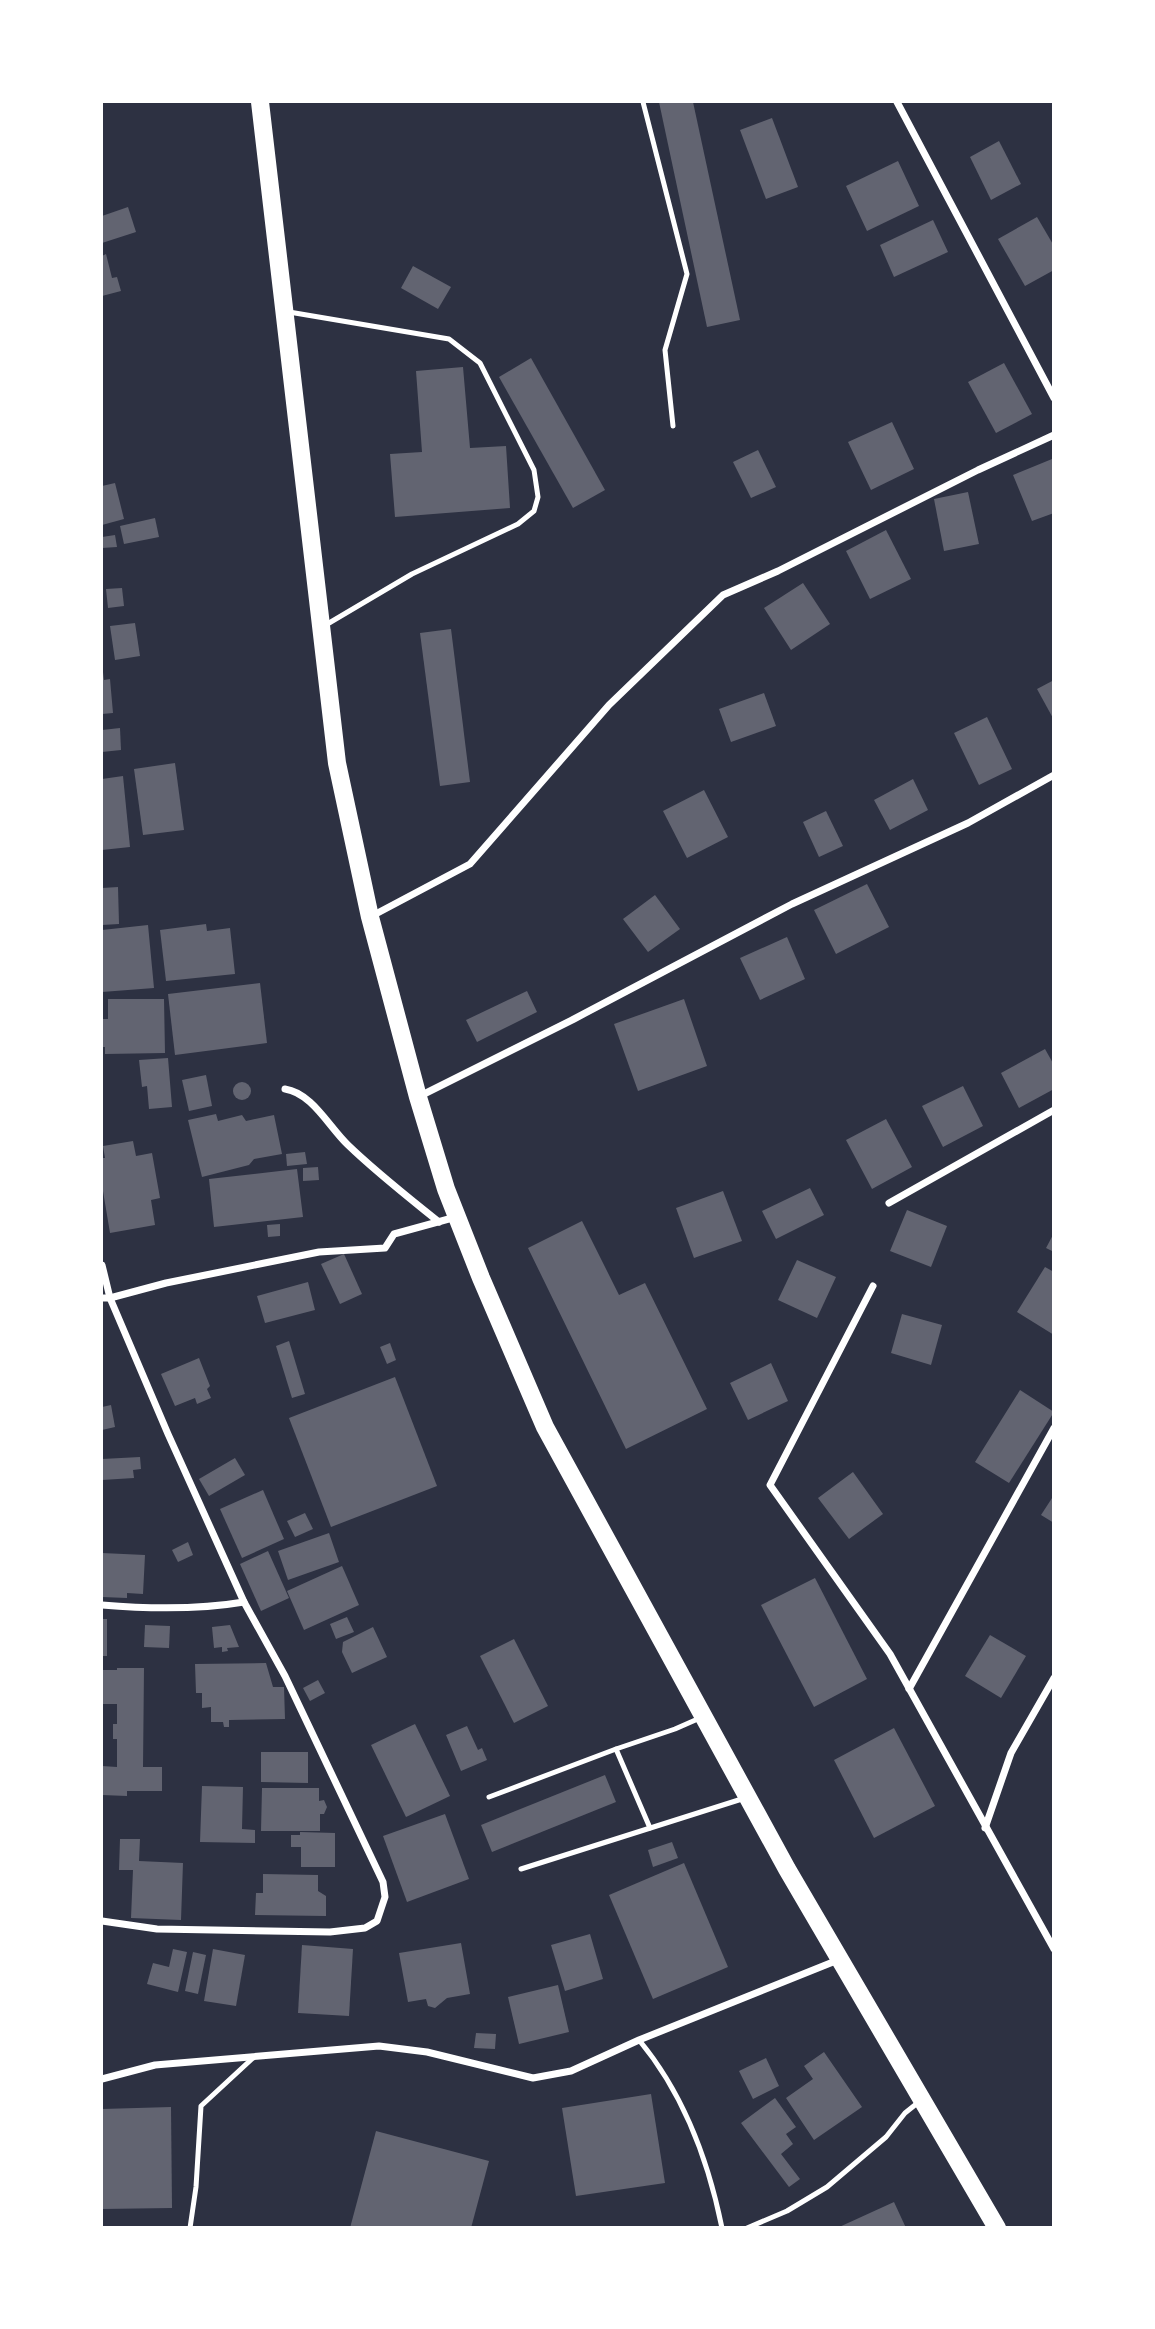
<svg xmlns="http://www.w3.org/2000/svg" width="1155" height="2329" font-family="'DM Sans',sans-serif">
<rect width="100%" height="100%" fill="#2d3142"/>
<g fill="#626471">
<polygon points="659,102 693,102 740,320 707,327"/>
<polygon points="772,118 798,187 766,199 740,130"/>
<polygon points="999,141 1021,184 991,200 970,157"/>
<polygon points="898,161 919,206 867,231 846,186"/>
<polygon points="128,207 136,232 102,243 102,216"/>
<polygon points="1037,217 1054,246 1054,270 1025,286 998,239"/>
<polygon points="933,220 948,252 894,277 880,245"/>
<polygon points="106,254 112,278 117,277 121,291 102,296 102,256"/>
<polygon points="413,266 451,287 438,309 401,288"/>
<polygon points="531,358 605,490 573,508 499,377"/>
<polygon points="1004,363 1032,414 996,433 968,382"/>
<polygon points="463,367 470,448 506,446 510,508 395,517 390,454 422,452 416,371"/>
<polygon points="892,422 914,469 871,490 848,442"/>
<polygon points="758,450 776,487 751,498 733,462"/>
<polygon points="1052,459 1054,513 1032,521 1013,475"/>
<polygon points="115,483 124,519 102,525 102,486"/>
<polygon points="968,492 979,544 944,551 934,499"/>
<polygon points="155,518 159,537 124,544 120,526"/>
<polygon points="886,530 911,579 870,599 846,551"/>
<polygon points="115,535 117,547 102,548 102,537"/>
<polygon points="803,583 830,624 791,650 764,608"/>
<polygon points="122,588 124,606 108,608 106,589"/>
<polygon points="135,623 140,656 115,660 110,626"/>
<polygon points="451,629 470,782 440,786 420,633"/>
<polygon points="102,672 103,672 104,680 110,679 113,713 102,714"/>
<polygon points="1054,680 1054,720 1037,689"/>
<polygon points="764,693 776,726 731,742 719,709"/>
<polygon points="987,717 1012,769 979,785 954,733"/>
<polygon points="120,728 121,750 102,752 102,730"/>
<polygon points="175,763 184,830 143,835 134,769"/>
<polygon points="123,776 130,847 102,850 102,779"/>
<polygon points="913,779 928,810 890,830 874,800"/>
<polygon points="704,790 728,837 687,858 663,811"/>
<polygon points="826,811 843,846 819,857 803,822"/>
<polygon points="867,884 889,927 836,954 814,910"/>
<polygon points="118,887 119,924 102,925 102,888"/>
<polygon points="655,895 680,929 648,952 623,919"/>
<polygon points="206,924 207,931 230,928 235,974 166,981 160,930"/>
<polygon points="148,925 154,988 102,992 102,930"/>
<polygon points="787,937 805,979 760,1000 740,958"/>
<polygon points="260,983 267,1043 175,1055 168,994"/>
<polygon points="527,991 537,1012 477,1042 466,1020"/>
<polygon points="108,999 164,999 165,1053 105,1054 105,1047 102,1047 102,1019 108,1019"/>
<polygon points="684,999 707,1066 638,1091 614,1024"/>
<polygon points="1045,1049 1054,1065 1054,1089 1019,1108 1001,1073"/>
<polygon points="168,1058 172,1107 149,1109 147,1086 142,1087 139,1060"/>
<polygon points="206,1075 212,1106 189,1111 182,1080"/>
<circle cx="242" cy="1091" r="9"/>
<polygon points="963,1086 983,1126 943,1147 922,1106"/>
<polygon points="216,1114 218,1121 242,1115 246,1121 274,1115 282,1154 254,1159 249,1165 202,1177 188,1120"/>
<polygon points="886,1119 912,1167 872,1189 846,1140"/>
<polygon points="133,1141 136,1156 152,1153 160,1198 151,1200 155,1225 110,1233 102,1185 102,1158 105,1158 103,1146"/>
<polygon points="305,1152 307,1164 287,1166 286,1154"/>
<polygon points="318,1167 319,1180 303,1181 303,1168"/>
<polygon points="297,1169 303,1217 214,1227 209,1179"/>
<polygon points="810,1188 824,1215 776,1239 762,1211"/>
<polygon points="723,1191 742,1241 694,1258 676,1208"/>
<polygon points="907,1210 947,1226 931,1267 890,1251"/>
<polygon points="582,1221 619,1295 645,1283 707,1409 626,1449 528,1248"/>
<polygon points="280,1224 280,1236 268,1237 267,1225"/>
<polygon points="1054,1233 1054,1252 1046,1248"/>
<polygon points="344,1254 362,1294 340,1304 321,1264"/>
<polygon points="797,1260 836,1277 817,1318 778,1300"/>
<polygon points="1045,1267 1054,1272 1054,1335 1017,1312"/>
<polygon points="308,1282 315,1310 265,1323 257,1296"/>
<polygon points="902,1314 942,1325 931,1365 891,1353"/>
<polygon points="289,1341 305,1394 292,1398 276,1346"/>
<polygon points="390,1343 396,1360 387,1364 380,1347"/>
<polygon points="199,1358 210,1386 207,1389 211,1398 197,1404 195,1398 175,1406 161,1374"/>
<polygon points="771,1363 788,1401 748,1420 730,1383"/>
<polygon points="395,1377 437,1486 331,1527 289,1418"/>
<polygon points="1020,1390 1054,1412 1009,1483 975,1462"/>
<polygon points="111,1405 115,1427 102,1430 102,1407"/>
<polygon points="140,1457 141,1469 133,1470 134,1478 102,1480 102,1459"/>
<polygon points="235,1458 245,1475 209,1496 199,1479"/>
<polygon points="853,1472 883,1514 849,1539 818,1498"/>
<polygon points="263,1490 284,1539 242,1558 220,1509"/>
<polygon points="1054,1495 1054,1523 1041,1515"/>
<polygon points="305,1513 313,1529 295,1537 287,1521"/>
<polygon points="329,1533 339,1562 288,1580 278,1551"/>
<polygon points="188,1542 193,1555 178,1562 172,1550"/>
<polygon points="268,1551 289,1598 261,1611 240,1564"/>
<polygon points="102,1553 145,1555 143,1594 127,1593 127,1598 102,1597"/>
<polygon points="342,1566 359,1605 304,1630 287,1591"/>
<polygon points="815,1578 867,1679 814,1707 761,1605"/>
<polygon points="347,1617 354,1632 336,1639 330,1624"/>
<rect x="102" y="1619" width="5" height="37"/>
<polygon points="145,1625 170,1626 169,1648 144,1647"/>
<polygon points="230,1625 239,1647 227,1648 228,1651 222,1652 222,1647 214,1648 212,1627"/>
<polygon points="373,1627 387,1657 352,1673 342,1652 343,1642"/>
<polygon points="990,1635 1026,1656 1001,1698 965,1676"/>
<polygon points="514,1639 548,1706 514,1723 480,1656"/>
<polygon points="266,1663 273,1687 284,1687 285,1719 229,1720 229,1727 224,1727 223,1722 211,1722 211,1707 202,1708 202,1693 196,1693 195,1664"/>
<polygon points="117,1668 144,1668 143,1767 162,1767 162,1791 127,1791 127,1796 102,1795 102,1766 117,1767 117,1739 113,1739 113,1724 117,1724 117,1704 102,1704 102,1670 117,1670"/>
<polygon points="318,1680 325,1693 310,1701 303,1688"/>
<polygon points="415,1724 450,1796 406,1817 371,1745"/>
<polygon points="467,1726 478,1750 482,1748 487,1760 461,1771 446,1735"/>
<polygon points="894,1728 935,1806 874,1838 834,1760"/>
<polygon points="261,1752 308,1752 308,1783 261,1782"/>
<polygon points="605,1775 616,1802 492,1852 481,1825"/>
<polygon points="202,1786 243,1787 242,1829 255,1830 255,1843 200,1842"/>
<polygon points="262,1788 319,1788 319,1801 324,1800 327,1807 324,1814 320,1814 320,1831 261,1831"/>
<polygon points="445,1814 469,1879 407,1902 383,1836"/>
<polygon points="300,1832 335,1833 335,1867 301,1867 301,1847 291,1847 291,1835 300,1835"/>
<polygon points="120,1839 140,1839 139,1861 183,1863 181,1920 131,1918 133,1870 119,1870"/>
<polygon points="672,1842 678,1858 653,1867 648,1850"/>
<polygon points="684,1863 728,1967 653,1999 609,1895"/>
<polygon points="263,1874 318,1875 318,1891 326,1896 326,1916 255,1915 256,1893 263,1893"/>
<polygon points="590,1934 603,1979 565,1991 551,1945"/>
<polygon points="461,1943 470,1994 447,1998 435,2008 428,2006 426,1999 408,2002 399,1953"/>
<polygon points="302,1945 353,1949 349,2016 298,2013"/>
<polygon points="173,1949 187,1952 178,1992 147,1984 153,1963 169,1967"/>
<polygon points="213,1949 245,1955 236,2006 204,2001"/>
<polygon points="193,1952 206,1955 198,1994 185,1991"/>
<polygon points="558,1985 569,2032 519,2044 508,1997"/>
<polygon points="476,2033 496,2034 495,2049 474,2048"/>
<polygon points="824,2052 862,2107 814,2140 786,2098 813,2079 804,2066"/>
<polygon points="766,2058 779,2086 753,2099 739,2071"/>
<polygon points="651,2094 665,2183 576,2196 562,2108"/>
<polygon points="775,2098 796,2127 786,2134 793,2144 781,2154 800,2179 789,2187 741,2123"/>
<polygon points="171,2107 172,2208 102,2209 102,2109"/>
<polygon points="376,2131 489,2161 471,2228 350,2228"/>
<polygon points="894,2202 906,2228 837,2228"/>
</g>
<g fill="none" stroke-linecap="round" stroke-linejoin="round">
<g stroke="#fff" stroke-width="5">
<polyline points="643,102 687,274 665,350 673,426"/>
<polyline points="289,312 449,339 480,363 534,470 538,497 534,511 518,524 412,574 324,626"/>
<polyline points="489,1797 616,1749"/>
<polyline points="650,1828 616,1749 675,1729 700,1718"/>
<polyline points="521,1869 745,1798"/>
<path d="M639,2040C684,2094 708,2159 722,2228"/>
<polyline points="190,2228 196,2187 201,2106 255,2056"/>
<polyline points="747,2228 787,2211 827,2187 886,2137 905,2113 920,2101"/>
</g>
<g stroke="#fff" stroke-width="7">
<polyline points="897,102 1054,398"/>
<polyline points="370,917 470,864 609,705 723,595 778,571 978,470 1054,435"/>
<path d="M285,1089C312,1093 329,1127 348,1145C377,1173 408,1197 439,1222"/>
<polyline points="418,1097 574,1019 792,904 968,823 1054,775"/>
<polyline points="889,1203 1054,1110"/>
<polyline points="102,1265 110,1298 168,1434 244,1602 285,1676 383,1882 385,1897 377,1921 365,1928 330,1932 157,1929 102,1921"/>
<polyline points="873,1286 770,1485 890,1654 1054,1949"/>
<polyline points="102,1298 110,1298 166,1283 319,1252 385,1248 394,1234 456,1217"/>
<path d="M102,1605C150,1609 197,1610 244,1602"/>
<polyline points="909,1689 1054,1428"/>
<polyline points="985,1828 1011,1753 1054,1678"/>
<polyline points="102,2079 155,2065 379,2046 427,2052 533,2078 571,2071 639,2040 838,1960"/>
</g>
<polyline stroke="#fff" stroke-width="18" points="260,102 337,763 370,917 418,1097 446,1189 481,1278 545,1427 787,1869 997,2228"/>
</g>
<rect width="1155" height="2329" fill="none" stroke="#ffffff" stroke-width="206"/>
</svg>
